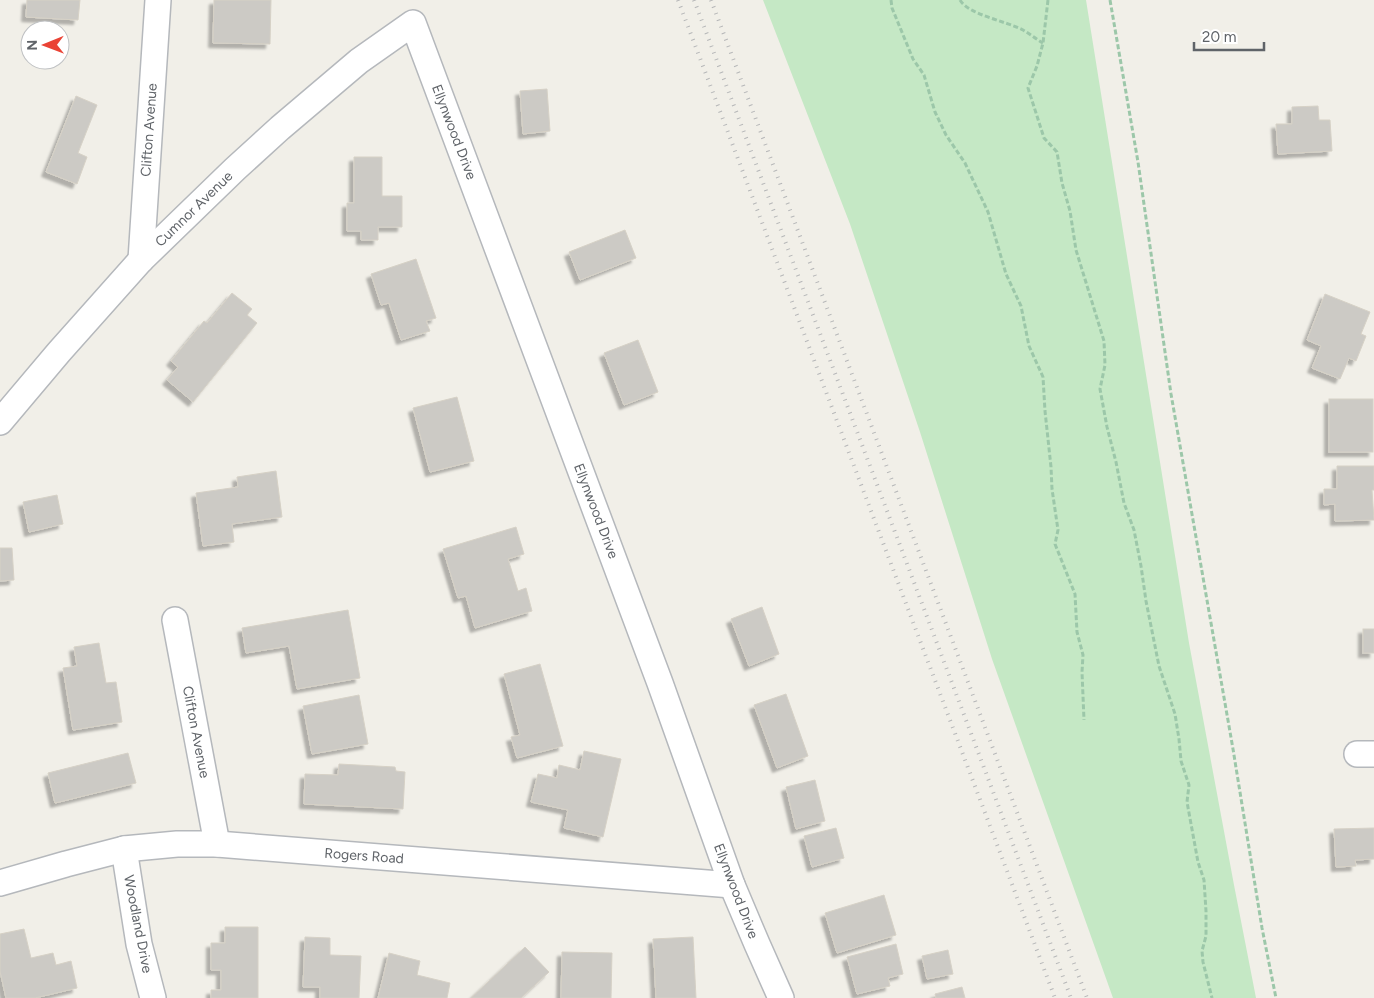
<svg xmlns="http://www.w3.org/2000/svg" width="1374" height="998" font-family="Figtree,sans-serif">
<defs>
<filter id="shadow"><feDropShadow dx="-4.5" dy="4.5" stdDeviation="1" flood-color="#0004"/></filter>
</defs>
<rect width="100%" height="100%" fill="#f1efe8"/>
<polygon fill="#c5e8c5" points="763,0 1086,0 1189,643 1234,885 1256,998 1113,998 992,659 920,432 850,224"/>
<g fill="#cccac5" stroke="#d6d1c6" filter="url(#shadow)">
<polygon points="27,0 80,0 78,20 26,17"/>
<polygon points="214,0 271,0 270,44 213,43"/>
<polygon points="547,89 550,131 523,134 520,91"/>
<polygon points="76,96 97,105 78,153 87,157 77,184 46,172"/>
<polygon points="1318,106 1319,120 1330,120 1332,151 1278,154 1276,124 1292,124 1292,107"/>
<polygon points="354,157 382,157 382,196 402,196 402,227 378,227 378,240 361,240 361,231 347,231 347,203 354,203"/>
<polygon points="625,230 636,258 580,280 569,252"/>
<polygon points="416,259 436,318 426,321 430,331 401,340 389,303 381,305 371,274"/>
<polygon points="232,293 252,309 247,315 257,323 193,402 167,380 178,367 171,361 204,321 207,323"/>
<polygon points="1325,294 1370,312 1361,334 1366,336 1356,361 1349,358 1340,379 1312,368 1321,346 1307,340"/>
<polygon points="638,340 658,392 624,405 604,353"/>
<polygon points="457,397 474,461 430,472 413,408"/>
<rect x="1329" y="399" width="44" height="53"/>
<polygon points="1337,466 1374,466 1374,490 1372,490 1374,520 1335,521 1335,504 1324,505 1324,489 1337,489"/>
<polygon points="276,471 282,517 232,524 234,542 203,546 196,493 238,487 237,477"/>
<polygon points="57,495 63,524 29,532 23,502"/>
<polygon points="516,527 524,554 508,559 518,591 526,588 532,611 475,628 466,596 458,598 443,549"/>
<polygon points="0,548 12,548 14,580 0,581"/>
<polygon points="762,607 779,654 749,666 731,619"/>
<polygon points="348,610 360,678 297,689 289,646 246,653 242,628"/>
<rect x="1363" y="629" width="11" height="24"/>
<polygon points="99,643 106,683 116,682 122,722 73,730 63,668 77,666 74,647"/>
<polygon points="540,664 563,746 517,758 511,737 520,735 504,674"/>
<polygon points="786,694 808,756 777,768 754,705"/>
<polygon points="359,695 368,744 312,754 303,706"/>
<polygon points="584,751 621,759 603,837 564,828 568,810 531,802 538,774 557,778 559,765 580,770"/>
<polygon points="128,753 136,783 55,803 48,773"/>
<polygon points="339,764 395,767 396,771 405,772 403,809 304,804 305,774 338,775"/>
<polygon points="815,780 825,821 796,829 786,787"/>
<polygon points="836,828 844,858 812,867 804,836"/>
<polygon points="1374,828 1374,859 1355,860 1356,866 1336,867 1334,829"/>
<polygon points="884,895 896,935 837,953 825,913"/>
<polygon points="225,927 258,927 258,998 211,998 211,990 221,990 221,970 211,970 211,943 225,943"/>
<polygon points="24,929 31,958 53,953 56,965 71,961 77,988 35,998 6,998 0,971 0,934"/>
<polygon points="305,937 330,938 330,955 361,956 359,998 320,998 320,987 303,987"/>
<polygon points="693,937 696,998 656,998 653,939"/>
<polygon points="896,944 903,974 888,978 890,986 857,994 847,957"/>
<polygon points="525,947 549,972 521,998 471,998"/>
<polygon points="948,950 953,974 927,979 922,956"/>
<polygon points="562,952 612,953 611,998 561,998"/>
<polygon points="389,953 420,961 417,975 450,983 447,998 378,998"/>
<polygon points="962,987 965,998 936,998 935,994"/>
</g>
<g fill="none" stroke-linecap="round" stroke-linejoin="round">
<g stroke="#b5b8bc" stroke-width="28">
<g id="street">
<polyline points="141,260 158,0"/>
<polyline points="0,422 59,352 141,260 235,169 280,128 359,61 413,23 660,683 732,885 757,944 781,998"/>
<polyline points="175,620 217,844"/>
<polyline points="1357,754 1374,754"/>
<polyline points="124,849 139,944 153,998"/>
<polyline points="0,883 66,864 124,849 177,844 217,844 732,885"/>
</g>
</g>
<g stroke="#9cc7a9" stroke-width="3" stroke-dasharray="5 2.5" stroke-linecap="butt">
<polyline points="891,0 892,8 913,59 924,75 935,112 946,135 965,163 988,212 1006,274 1021,306 1029,346 1043,377 1045,411 1051,467 1052,489 1058,530 1055,544 1075,594 1077,632 1083,655 1082,672 1084,720"/>
<path d="M960,0C969,15 1006,21 1023,30C1030,34 1036,39 1043,43"/>
<polyline points="1048,0 1043,43 1037,66 1028,88 1044,138 1057,152 1062,183 1070,211 1076,250 1104,341 1105,365 1100,389 1107,427 1116,462 1124,503 1134,530 1141,566 1146,601 1159,666 1175,714 1179,739 1181,761 1189,785 1187,802 1198,862 1204,880 1206,911 1206,936 1202,951 1203,962 1212,998"/>
<polyline points="1110,0 1138,162 1171,394 1233,749 1262,928 1276,998"/>
</g>
<use href="#street" stroke="#fff" stroke-width="25"/>
<g stroke="#b6b7b8" stroke-width="4" stroke-dasharray="1 6" stroke-linecap="butt">
<polyline points="678,0 1055,998"/>
<polyline points="694,0 1071,998"/>
<polyline points="711,0 1087,998"/>
</g>
</g>
<g text-anchor="middle" dominant-baseline="central" stroke-width="4.5" stroke-linejoin="round" paint-order="stroke">
<g font-size="14" fill="#5f6368" stroke="#fff">
<text transform="translate(149 130) rotate(-86)">Clifton Avenue</text>
<text transform="translate(454 132) rotate(69)">Ellynwood Drive</text>
<text transform="translate(194 209) rotate(-44)">Cumnor Avenue</text>
<text transform="translate(596 511) rotate(69)">Ellynwood Drive</text>
<text transform="translate(196 732) rotate(79)">Clifton Avenue</text>
<text transform="translate(364 856) rotate(4)">Rogers Road</text>
<text transform="translate(736 891) rotate(69)">Ellynwood Drive</text>
<text transform="translate(138 924) rotate(79)">Woodland Drive</text>
</g>
</g>
<g transform="translate(45 45) rotate(269)"><circle r="24" fill="#ffffff" stroke="#bfc1c3"/>
<path d="M0-4L9 19L0 12L-9 19Z" fill="#ea4335"/>
<text y="-8" font-size="14" font-weight="bold" text-anchor="middle" fill="#5f6368">N</text>
</g>
<path d="M1194 42v8h70v-8" fill="none" stroke="#5f6368" stroke-width="2.5"/>
<text x="1202" y="42" font-size="15" fill="#5f6368" stroke="#ffffff" stroke-width="4" paint-order="stroke">20 m</text>
</svg>
